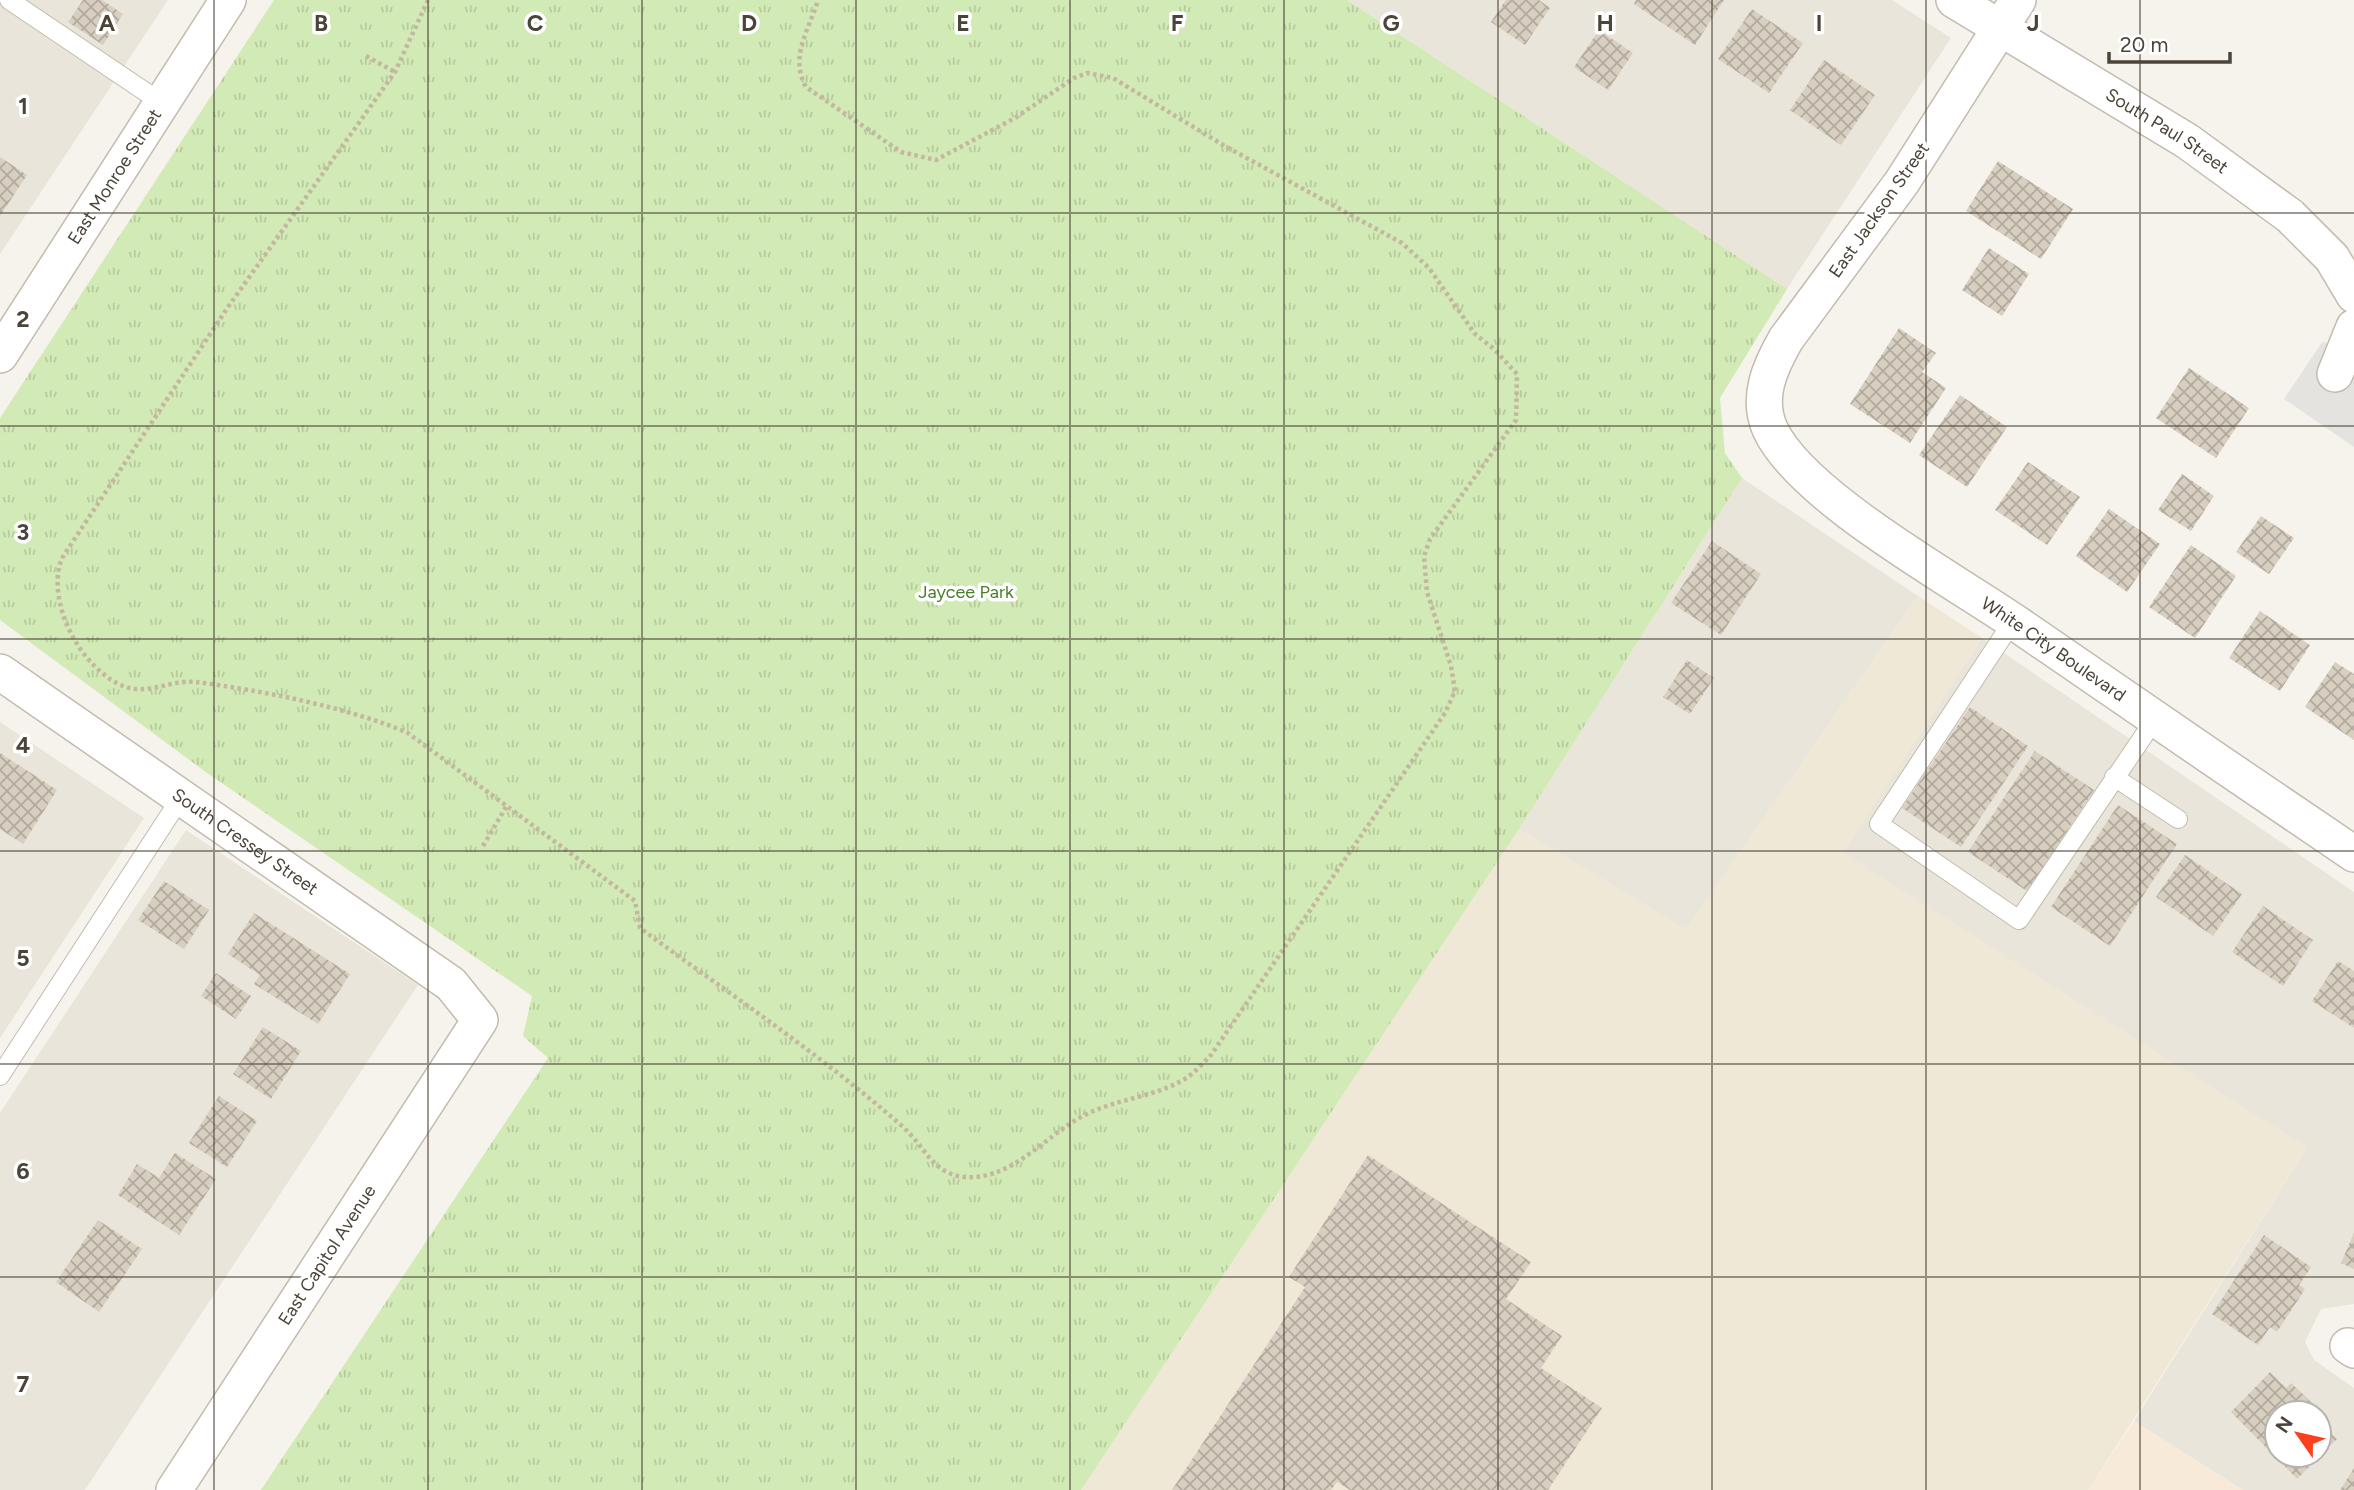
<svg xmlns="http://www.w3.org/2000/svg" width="2354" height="1490" font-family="Figtree,sans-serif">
<defs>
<pattern id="park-tufts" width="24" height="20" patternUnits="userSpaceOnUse" patternTransform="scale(1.75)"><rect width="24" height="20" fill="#d2eab5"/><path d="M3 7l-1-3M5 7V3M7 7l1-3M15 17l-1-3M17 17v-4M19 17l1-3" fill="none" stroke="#b6ca9c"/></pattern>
<pattern id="building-cross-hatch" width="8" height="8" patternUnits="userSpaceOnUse" patternTransform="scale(1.75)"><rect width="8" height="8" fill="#d8cfc1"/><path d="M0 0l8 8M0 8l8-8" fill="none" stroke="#b1aa9e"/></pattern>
</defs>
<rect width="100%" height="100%" fill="#f6f3ec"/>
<g fill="#eae5da" fill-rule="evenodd">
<polygon points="0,0 168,0 0,254"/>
<polygon points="1347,0 1892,0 1951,38 1787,289"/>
<polygon points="1742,478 1918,596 1686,930 1519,829"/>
<path d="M1982,638L2354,892V1304L2321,1309L2305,1342L2314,1360L2354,1388V1490H2243L2134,1421L2307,1148L1842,853ZM2277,1413H2319V1455H2277Z"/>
<polygon points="0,722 144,818 0,1038"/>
<polygon points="186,830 418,985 85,1490 0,1490 0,1113"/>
</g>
<polygon fill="#f7ead8" points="2134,1421 2243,1490 2088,1490"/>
<polygon fill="#efe8d6" points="1918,596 1982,638 1843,853 2307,1148 2088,1490 1081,1490 1519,829 1686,930"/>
<polygon fill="url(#park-tufts)" points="274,0 1347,0 1787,289 1720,398 1725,453 1742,478 1519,829 1081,1490 261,1490 548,1058 523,1036 532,996 207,773 0,620 0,418"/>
<polygon fill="#e5e3e0" points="2323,341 2354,360 2354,447 2284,399"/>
<g fill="url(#building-cross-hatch)" fill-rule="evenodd">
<polygon points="83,0 102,0 123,14 103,45 68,22"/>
<polygon points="1506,0 1539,0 1550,8 1525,45 1491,22"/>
<polygon points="1636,0 1724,0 1695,45 1634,4"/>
<polygon points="1752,9 1803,43 1769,93 1718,59"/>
<polygon points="1599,30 1633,53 1608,90 1574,67"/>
<polygon points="1824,60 1875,95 1841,145 1790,110"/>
<polygon points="0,157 27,175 0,216"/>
<polygon points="1998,161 2073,209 2041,259 1966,211"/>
<polygon points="1989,248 2029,274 2002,316 1962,290"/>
<polygon points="1899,328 1936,353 1922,372 1946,388 1910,443 1850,404"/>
<polygon points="2189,368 2249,408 2216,458 2156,418"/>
<polygon points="1960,395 2007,427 1967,487 1919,455"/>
<polygon points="2028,462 2080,497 2047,545 1995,510"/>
<polygon points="2182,474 2214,496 2191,531 2158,510"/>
<polygon points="2109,509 2160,544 2127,592 2076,556"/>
<polygon points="2261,516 2294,538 2269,574 2236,552"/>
<polygon points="1712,541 1761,574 1721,635 1671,603"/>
<polygon points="2191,545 2236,576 2195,638 2149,607"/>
<polygon points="2260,611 2310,645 2280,691 2229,658"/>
<polygon points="1687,660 1714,678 1690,714 1663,697"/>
<polygon points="2335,662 2354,674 2354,740 2305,707"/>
<polygon points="1970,707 2028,746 1961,847 1902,808"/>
<polygon points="2035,751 2094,790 2027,891 1968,852"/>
<polygon points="0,753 57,790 23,844 0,829"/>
<polygon points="2118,805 2177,844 2110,946 2051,907"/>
<polygon points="2185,855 2242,894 2213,936 2156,897"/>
<polygon points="164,881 209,910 184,949 138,920"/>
<polygon points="2263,906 2313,940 2283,986 2232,952"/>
<polygon points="254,913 350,974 318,1024 254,984 260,975 228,954"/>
<polygon points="2338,961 2354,971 2354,1028 2312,1001"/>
<polygon points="216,973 251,996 236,1019 201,996"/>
<polygon points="263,1027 301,1051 271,1099 233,1074"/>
<polygon points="219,1096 257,1121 227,1167 189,1143"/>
<polygon points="175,1153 216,1179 179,1235 118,1195 137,1164 159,1178"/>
<polygon points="1368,1155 1531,1262 1506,1299 1562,1336 1541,1368 1602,1408 1548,1490 1350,1490 1337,1482 1331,1490 1172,1490 1305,1287 1289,1277"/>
<polygon points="98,1220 142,1249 99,1312 56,1282"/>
<polygon points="2354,1233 2354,1269 2341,1263"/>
<polygon points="2264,1235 2311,1267 2299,1285 2305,1289 2277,1332 2270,1327 2258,1345 2212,1314"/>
<path d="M2270,1372L2286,1388L2291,1383L2328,1418L2321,1424L2337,1439L2297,1479L2231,1412ZM2277,1413H2319V1455H2277Z"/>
<polygon points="2354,1468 2354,1490 2340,1490 2349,1476"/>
</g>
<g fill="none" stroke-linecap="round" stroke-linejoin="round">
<g stroke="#c2bbae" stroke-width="20">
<g id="service">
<polyline points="9,0 162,103"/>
<polyline points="2013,621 1879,824 2019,920 2155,719"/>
<polyline points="2114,777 2178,819"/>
<polyline points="0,1076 180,799"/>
</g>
</g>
<g stroke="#c2bbae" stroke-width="38">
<g id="minor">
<path id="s1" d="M1954,0L2187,141L2290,216L2332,258L2354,295"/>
<path id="s2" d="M2018,0L1902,182L1786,339C1770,367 1756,397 1770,429C1800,495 1950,578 2013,621C2126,699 2240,777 2354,854"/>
<path id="s3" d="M0,355L228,0"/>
<polyline points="2335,374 2354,327"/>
<path id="s4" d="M0,672L451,984L480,1020L174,1490"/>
<polyline points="2348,1346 2354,1350"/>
</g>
</g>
<g stroke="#c4b79f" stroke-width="4.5" stroke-dasharray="3.5 3.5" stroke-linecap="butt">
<path d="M428,0L395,72L228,307L62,558C45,601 80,668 123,686C147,696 172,679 196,682C259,690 351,708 408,733L635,901L640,928C728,993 820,1054 902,1126C927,1148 934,1180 975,1177C1019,1174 1051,1130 1089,1113C1121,1098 1159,1096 1188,1077C1196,1071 1204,1062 1211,1055L1445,713L1455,691L1451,666L1427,592L1424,556L1430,539L1516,420L1517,374L1494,349L1475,334L1429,268L1402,243L1223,145L1113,78L1087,73L1074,78L1015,118L936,160L901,152L806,87C789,57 809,30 818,0"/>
<polyline points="366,56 395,72"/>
<polyline points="483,846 506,807"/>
</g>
<use href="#service" stroke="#fff" stroke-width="18"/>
<use href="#minor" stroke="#fff" stroke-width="35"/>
</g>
<path fill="none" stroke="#4b4439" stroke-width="2" stroke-opacity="0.55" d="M214,0V1490M428,0V1490M642,0V1490M856,0V1490M1070,0V1490M1284,0V1490M1498,0V1490M1712,0V1490M1926,0V1490M2140,0V1490M0,213H2354M0,426H2354M0,639H2354M0,851H2354M0,1064H2354M0,1277H2354"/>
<g text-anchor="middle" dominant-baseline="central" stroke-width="7" stroke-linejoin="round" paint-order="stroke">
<g font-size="18" fill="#4b4439" stroke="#fff">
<text stroke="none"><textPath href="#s1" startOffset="250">South Paul Street</textPath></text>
<text stroke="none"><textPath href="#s3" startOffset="212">East Monroe Street</textPath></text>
<text transform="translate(1879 210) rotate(-55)">East Jackson Street</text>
<text stroke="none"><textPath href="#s2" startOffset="868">White City Boulevard</textPath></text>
<text stroke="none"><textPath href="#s4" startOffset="298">South Cressey Street</textPath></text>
<text transform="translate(327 1255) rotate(-57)">East Capitol Avenue</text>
</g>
<g font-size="18" fill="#4a7f2a" stroke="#fff">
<text x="966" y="592">Jaycee Park</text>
</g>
</g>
<g font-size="23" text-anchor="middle" font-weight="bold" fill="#4b4439" stroke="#fff" stroke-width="7" stroke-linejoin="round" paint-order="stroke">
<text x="107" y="31">A</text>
<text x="321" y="31">B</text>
<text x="535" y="31">C</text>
<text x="749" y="31">D</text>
<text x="963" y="31">E</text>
<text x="1177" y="31">F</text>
<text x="1391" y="31">G</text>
<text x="1605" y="31">H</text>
<text x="1819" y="31">I</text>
<text x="2033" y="31">J</text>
<text x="23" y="114">1</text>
<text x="23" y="327">2</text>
<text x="23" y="540">3</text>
<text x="23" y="753">4</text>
<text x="23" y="966">5</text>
<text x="23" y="1179">6</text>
<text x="23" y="1392">7</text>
</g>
<g transform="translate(2298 1434) rotate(304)"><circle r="33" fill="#ffffff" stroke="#b7b4b0" stroke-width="2"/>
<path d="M0-5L12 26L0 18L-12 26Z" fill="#fc3f1d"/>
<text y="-10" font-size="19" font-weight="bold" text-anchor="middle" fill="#4b4439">N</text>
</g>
<path d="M2109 52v10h121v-10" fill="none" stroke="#4b4439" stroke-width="3.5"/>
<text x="2120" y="52" font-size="21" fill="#4b4439" stroke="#ffffff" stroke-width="5" paint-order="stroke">20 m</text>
</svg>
